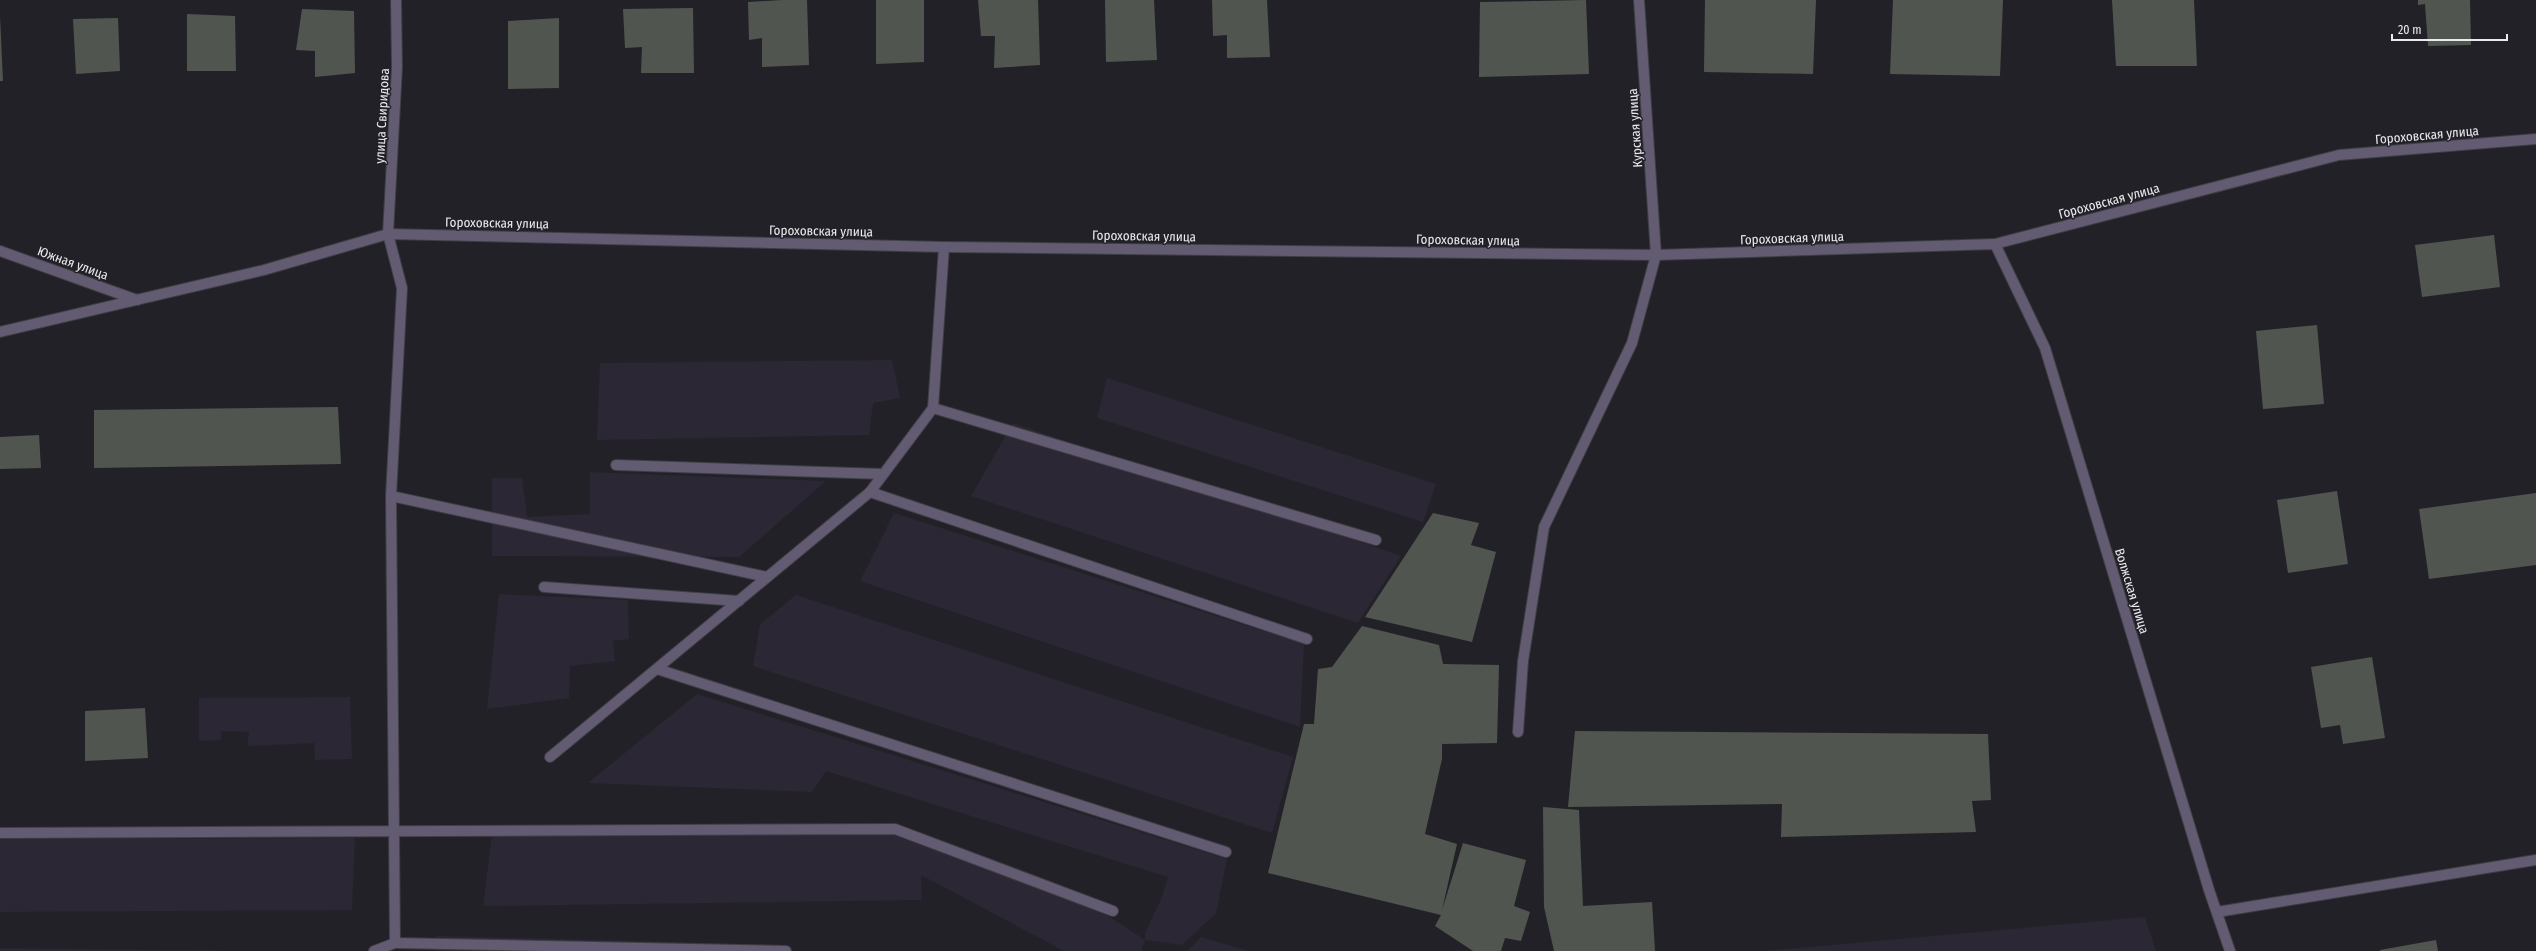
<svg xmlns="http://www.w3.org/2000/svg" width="2536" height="951" font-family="'Fira Sans Condensed',sans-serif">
<rect width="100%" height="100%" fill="#232128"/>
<g fill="#2b2734">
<polygon points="892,360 900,398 873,403 869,435 597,440 600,363"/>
<polygon points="1107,378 1436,484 1423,522 1097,418"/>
<polygon points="1013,423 1401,556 1358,623 971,496"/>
<polygon points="590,472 826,481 739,557 492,556 492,478 522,478 527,517 590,514"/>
<polygon points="894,513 1304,644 1300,727 860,581"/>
<polygon points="499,594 628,600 629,639 613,641 615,661 570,666 569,698 487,709"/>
<polygon points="796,595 1293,757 1272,833 753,666 760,624"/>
<polygon points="697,694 1227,859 1216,913 1182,945 1145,940 1141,951 1064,951 921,875 922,900 483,906 492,834 897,834 1096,908 1145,940 1145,933 1162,897 1168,877 826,771 812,792 588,783"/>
<polygon points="350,697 352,759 315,760 314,743 247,746 249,732 221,731 221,740 199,741 199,698"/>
<polygon points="355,838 352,910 0,912 0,839"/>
<polygon points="2145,917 2156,951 1763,951"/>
<polygon points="437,936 787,945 786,951 437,951"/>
<polygon points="1201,937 1248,951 1187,951"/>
<polygon points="0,948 237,951 0,951"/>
</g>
<g fill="#50564f">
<polygon points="782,0 807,0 809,65 762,67 762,38 749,40 748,2"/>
<polygon points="876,0 924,0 924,62 876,64"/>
<polygon points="978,0 1038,0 1040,65 994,68 995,36 981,36"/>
<polygon points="1105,0 1154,0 1157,60 1106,62"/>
<polygon points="1212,0 1267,0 1270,57 1227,58 1227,35 1213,36"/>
<polygon points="1586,0 1589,74 1479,77 1480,2"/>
<polygon points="1705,0 1816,0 1813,74 1704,72"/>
<polygon points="1893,0 2003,0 2000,76 1890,74"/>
<polygon points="2112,0 2194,0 2197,66 2116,66"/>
<polygon points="2418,0 2470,0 2471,45 2428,46 2425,4 2418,5"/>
<polygon points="693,8 694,73 641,73 642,47 625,48 623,9"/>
<polygon points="302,9 354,11 355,73 315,77 315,51 296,50"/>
<polygon points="187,14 235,16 236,71 187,71"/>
<polygon points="0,16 3,81 0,81"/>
<polygon points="118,18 120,71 76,74 73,19"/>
<polygon points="559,18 559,88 508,89 508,21"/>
<polygon points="2494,235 2500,287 2422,297 2415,245"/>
<polygon points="2317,325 2324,404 2263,409 2256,331"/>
<polygon points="338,407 341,464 94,468 94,410"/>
<polygon points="39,435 41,468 0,469 0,437"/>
<polygon points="2337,491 2348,564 2288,573 2277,500"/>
<polygon points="2536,493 2536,565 2429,579 2419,509"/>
<polygon points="1433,513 1479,523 1471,545 1496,552 1472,642 1365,617"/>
<polygon points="1362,626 1439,645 1443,664 1499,665 1497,743 1442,744 1442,759 1425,834 1457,844 1442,910 1463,843 1526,860 1514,906 1530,912 1521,941 1505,938 1501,951 1473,951 1435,926 1441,915 1268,873 1304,724 1314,724 1318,669 1332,667"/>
<polygon points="2372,657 2385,738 2343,744 2340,725 2321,728 2311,667"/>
<polygon points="145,708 148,758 85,761 85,711"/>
<polygon points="1575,731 1988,734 1991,800 1972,801 1976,832 1781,837 1782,804 1568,807"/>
<polygon points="1543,807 1579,810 1583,906 1652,902 1655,951 1554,951 1544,907"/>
<polygon points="2436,940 2438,951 2380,951 2380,950"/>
</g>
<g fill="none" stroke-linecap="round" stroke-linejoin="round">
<g stroke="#3f3d44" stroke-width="12">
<g id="service">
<polyline points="944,247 933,408 1376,540"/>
<polyline points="616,465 883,474"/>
<polyline points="870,492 1307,639"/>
<polyline points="391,496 767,577"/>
<polyline points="544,587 739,601"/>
<polyline points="657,669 1226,852"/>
<polyline points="1518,732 1523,661 1544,527 1632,343 1656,255"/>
<polyline points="550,757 870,492 933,408"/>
<polyline points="0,833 895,829 1113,911"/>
<polyline points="2217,912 2536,860"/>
<polyline points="395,943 786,951"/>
<polyline points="374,951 395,943 391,496 402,288 388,234"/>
</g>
</g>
<g stroke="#3f3d44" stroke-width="12">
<g id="minor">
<polyline points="1639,0 1656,255"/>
<polyline points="1995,244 2339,155 2536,139"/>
<polyline points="0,251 137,300"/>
</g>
</g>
<g stroke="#3f3d44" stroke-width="12">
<g id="tertiary">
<polyline points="388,234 397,67 396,0"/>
<polyline points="0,332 264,270 388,234 944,247 1656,255 1995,244 2045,348 2209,890 2230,951"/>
</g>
</g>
<use href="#service" stroke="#625b71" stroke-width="10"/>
<use href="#minor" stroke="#625b71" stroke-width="10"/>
<use href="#tertiary" stroke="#625b71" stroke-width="10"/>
</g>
<g text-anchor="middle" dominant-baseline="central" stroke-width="3" stroke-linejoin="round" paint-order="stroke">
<g font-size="13" fill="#ebeaef" stroke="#232128">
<text transform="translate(382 116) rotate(-87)">улица Свиридова</text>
<text transform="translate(1635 128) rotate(-94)">Курская улица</text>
<text transform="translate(2427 135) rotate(-5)">Гороховская улица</text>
<text transform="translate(2109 201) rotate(-15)">Гороховская улица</text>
<text transform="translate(497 223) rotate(1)">Гороховская улица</text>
<text transform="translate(821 231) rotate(1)">Гороховская улица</text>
<text transform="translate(1144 236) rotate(1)">Гороховская улица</text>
<text transform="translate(1792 238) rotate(-2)">Гороховская улица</text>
<text transform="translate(1468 240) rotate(1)">Гороховская улица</text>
<text transform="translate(73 263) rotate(20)">Южная улица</text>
<text transform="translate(2132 591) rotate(73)">Волжская улица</text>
</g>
</g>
<path d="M2392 34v6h115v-6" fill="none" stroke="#ebeaef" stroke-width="2"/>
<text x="2398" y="34" font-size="12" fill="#ebeaef" stroke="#232128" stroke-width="3" paint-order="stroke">20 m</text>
</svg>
